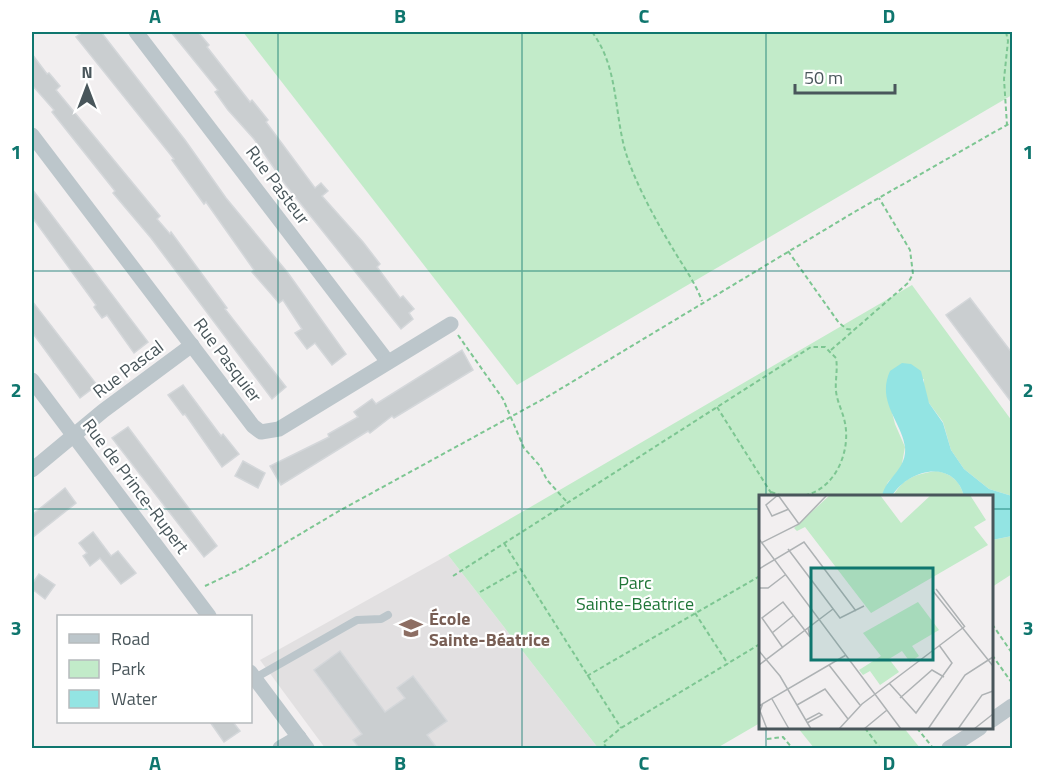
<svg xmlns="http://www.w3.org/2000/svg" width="1044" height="780" font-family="'Titillium Web',sans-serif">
<rect width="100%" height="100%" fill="#f2eff0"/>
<polygon fill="#e2e0e1" points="448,555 598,748 325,748 260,660"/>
<g fill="#c2ebc9">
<polygon points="243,32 1012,32 1012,95 517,385"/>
<polygon points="912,285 1012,421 1012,496 989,489 964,469 951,450 943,422 929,403 924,393 924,379 886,389 895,424 905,447 901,469 888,482 882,496 760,496 760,723 717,748 598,748 448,555"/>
<path d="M936,471C952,474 959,480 964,496H893C903,478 916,474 936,471Z"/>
<polygon points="1012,536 1012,574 992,587 992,540"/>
<polygon points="798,728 904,728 920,748 814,748"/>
</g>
<path fill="#93e4e3" d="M902,363L911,364L921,371L929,403L943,423L951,450L964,469L989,489L1012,496V536L992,540V496H964C954,458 908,469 892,496H882C886,477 907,470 905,447C902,422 876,402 890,371Z"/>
<g fill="#caced0" stroke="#d4d7da" stroke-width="1.5">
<polygon points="83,32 101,32 185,140 226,198 288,273 346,354 332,365 315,343 307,349 295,333 302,329 283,300 279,303 252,272 254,270 206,202 204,204 172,160 174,159 76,37"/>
<polygon points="171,32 198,32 209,45 207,47 250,102 252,100 268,120 266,122 315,188 321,183 328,191 322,196 363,242 380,264 377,267 400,298 403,296 414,309 409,313 413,319 401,329 285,184 254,139 228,110 215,92 218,90"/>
<polygon points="32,54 47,74 49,73 60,86 56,90 160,216 157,219 170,234 171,232 227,308 225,309 286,387 272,399 151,238 113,193 115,191 52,112 54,110 32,85"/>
<polygon points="32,189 148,342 134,353 107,315 102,318 94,307 96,305 32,217"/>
<polygon points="970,298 1012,353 1012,403 946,315"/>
<polygon points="32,301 97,385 80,398 32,332"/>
<polygon points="462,350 473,370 394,418 392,416 370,433 368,431 281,485 270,466 329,437 328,434 358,417 354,412 372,399 376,404"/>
<polygon points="183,385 221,436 223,434 239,454 222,467 185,414 183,415 168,395"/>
<polygon points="128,427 217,546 204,557 112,438"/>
<polygon points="243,461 265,473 258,488 235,476"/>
<polygon points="65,488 76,503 32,538 32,515"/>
<polygon points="93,532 111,556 118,551 136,573 121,584 100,558 90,566 83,556 87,553 79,543"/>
<polygon points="39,574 55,585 45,599 32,589 32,584"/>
<polygon points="340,651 385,712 405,698 397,688 413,676 447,721 427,735 437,748 359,748 353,740 362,734 314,670"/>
<polygon points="210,722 233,722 240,731 224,742"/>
</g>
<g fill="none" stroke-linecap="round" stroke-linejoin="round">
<g stroke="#7dc692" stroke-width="2" stroke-dasharray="4.5 3" stroke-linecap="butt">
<path d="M592,32C618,66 614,110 625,150C634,181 656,221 673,249C683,266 695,282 702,301"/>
<polyline points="1006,32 1008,41 1004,79 1007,125"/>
<polyline points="788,251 839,323 847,329 854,330"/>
<polyline points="458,335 503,399 524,448 540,466 547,480 567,502"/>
<polyline points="831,350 908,283 913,274 910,250 879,198"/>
<polyline points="717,407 773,496"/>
<polyline points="771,492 782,496"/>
<polyline points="504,543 621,728"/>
<path d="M453,576L811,347H825L836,358C838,370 835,380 836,391C837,402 843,412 845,423C851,453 834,491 802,496"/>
<polyline points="205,586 243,568 339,511 547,397 856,211 1012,122"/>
<polyline points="480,592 519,570"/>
<polyline points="695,613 728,664"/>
<polyline points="992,624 1012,653"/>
<polyline points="992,655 1012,683"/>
<polyline points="587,676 760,576"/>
<polyline points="865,728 880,748"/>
<polyline points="917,728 933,748"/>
<polyline points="767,739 783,737 792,748"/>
<polyline points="607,748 603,743 621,728 760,644"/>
</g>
<polyline stroke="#bcc6cb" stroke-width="8" points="255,678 357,620 381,619 388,615"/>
<g stroke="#bcc6cb" stroke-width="15">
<polyline points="136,32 388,362"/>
<polyline points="32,135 253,426 261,432 279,429 451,324"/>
<polyline points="32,380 209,616"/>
<polyline points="32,470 103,411 192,345"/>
<polyline points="250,672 307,748"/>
<polyline points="992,720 1012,706"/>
<polyline points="280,748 299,737"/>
<polyline points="949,748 980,728"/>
</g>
</g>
<path fill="none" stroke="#0f766e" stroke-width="1.5" stroke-opacity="0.55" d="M278,32V748M522,32V748M766,32V496M32,271H1012M32,509H760M992,509H1012M766,728V748"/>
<defs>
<g id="school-bare" transform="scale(1.8)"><path d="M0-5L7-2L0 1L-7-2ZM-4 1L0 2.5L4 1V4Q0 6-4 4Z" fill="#8d6e63" stroke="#fff" stroke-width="2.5" paint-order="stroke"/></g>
</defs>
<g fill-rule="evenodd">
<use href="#school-bare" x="411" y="628"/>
</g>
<g text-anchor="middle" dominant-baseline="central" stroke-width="4.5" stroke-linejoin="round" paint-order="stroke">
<g font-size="18" fill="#49565b" stroke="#fff">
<text transform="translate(278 185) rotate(53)">Rue Pasteur</text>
<text transform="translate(228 360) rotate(53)">Rue Pasquier</text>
<text transform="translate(128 369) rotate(-37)">Rue Pascal</text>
<text transform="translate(136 486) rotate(53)">Rue de Prince-Rupert</text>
</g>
<g font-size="18" fill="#207638" stroke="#fff">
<text x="635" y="582">Parc<tspan x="635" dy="21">Sainte-Béatrice</tspan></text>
</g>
<g font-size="18" font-weight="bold" fill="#785e54" stroke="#fff" text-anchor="start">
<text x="429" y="618">École<tspan x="429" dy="21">Sainte-Béatrice</tspan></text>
</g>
</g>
<g transform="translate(759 495)">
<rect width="234" height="234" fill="#f2eff0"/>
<path d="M71,0H121L142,28L172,0H211L227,25L215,32L229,50L112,118L46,32L38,36L35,33ZM159,107L180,135L153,151L160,161L151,167L143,156L130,164L140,177L121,190L111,176L104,180L100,175L122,161L104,138Z" fill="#c2ebc9"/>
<path fill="none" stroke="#aeb2b4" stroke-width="1.5" d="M19,0L7,10L13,21L30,14M19,0L40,29M0,44L142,234M2,48L40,29L68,0M29,54L81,123L105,111M0,74L45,47L97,116M0,93H9L26,80M177,94L206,132M174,96L234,171M13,138L34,121M24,153L3,123L24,107L51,142L49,133M0,156L21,181L52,234M0,170L74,114M70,170L101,210M130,188L157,218L193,168L180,150M141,203L173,175L185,182M13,204L30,234M4,208L1,216L8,234M38,210L66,194L89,224M0,211L87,160M47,225L60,218L63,220L48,228M80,234L103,209L205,132M105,234L128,215M169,234L206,180L234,162M199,234L223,200L234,196M215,234L234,219"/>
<path fill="#0f766e" fill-opacity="0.15" stroke="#0f766e" stroke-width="3" d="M52,73H174V165H52Z"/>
<rect width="234" height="234" fill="none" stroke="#49565b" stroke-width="3"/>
</g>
<rect width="1044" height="780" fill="none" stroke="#ffffff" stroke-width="66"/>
<rect x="57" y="615" width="195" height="108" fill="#ffffff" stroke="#b6bbbd" stroke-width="1.5"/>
<rect x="69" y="634" width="30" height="9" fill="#bcc6cb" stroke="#b6bbbd" stroke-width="1.5"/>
<text x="111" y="645" font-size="18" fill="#49565b">Road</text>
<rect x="69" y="660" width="30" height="18" fill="#c2ebc9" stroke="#b6bbbd" stroke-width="1.5"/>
<text x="111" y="675" font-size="18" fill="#49565b">Park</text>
<rect x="69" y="690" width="30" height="18" fill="#93e4e3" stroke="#b6bbbd" stroke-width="1.5"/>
<text x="111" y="705" font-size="18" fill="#49565b">Water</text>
<g transform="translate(87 87)" stroke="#ffffff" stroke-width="4.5" paint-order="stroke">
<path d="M0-4.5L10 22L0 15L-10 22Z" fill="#49565b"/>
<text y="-9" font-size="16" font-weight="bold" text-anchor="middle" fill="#49565b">N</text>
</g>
<path d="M795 84v9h100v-9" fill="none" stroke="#49565b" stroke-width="3"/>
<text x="804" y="84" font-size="18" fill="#49565b" stroke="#ffffff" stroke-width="4.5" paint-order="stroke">50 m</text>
<rect x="33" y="33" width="978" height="714" fill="none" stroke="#0f766e" stroke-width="2"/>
<g font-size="20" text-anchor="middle" font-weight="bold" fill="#0f766e">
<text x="155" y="23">A</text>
<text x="400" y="23">B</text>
<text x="644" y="23">C</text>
<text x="889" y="23">D</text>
<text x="16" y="159">1</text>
<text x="1028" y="159">1</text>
<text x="16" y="397">2</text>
<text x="1028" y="397">2</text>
<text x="16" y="635">3</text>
<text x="1028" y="635">3</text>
<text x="155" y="770">A</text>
<text x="400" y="770">B</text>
<text x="644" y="770">C</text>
<text x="889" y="770">D</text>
</g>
</svg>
